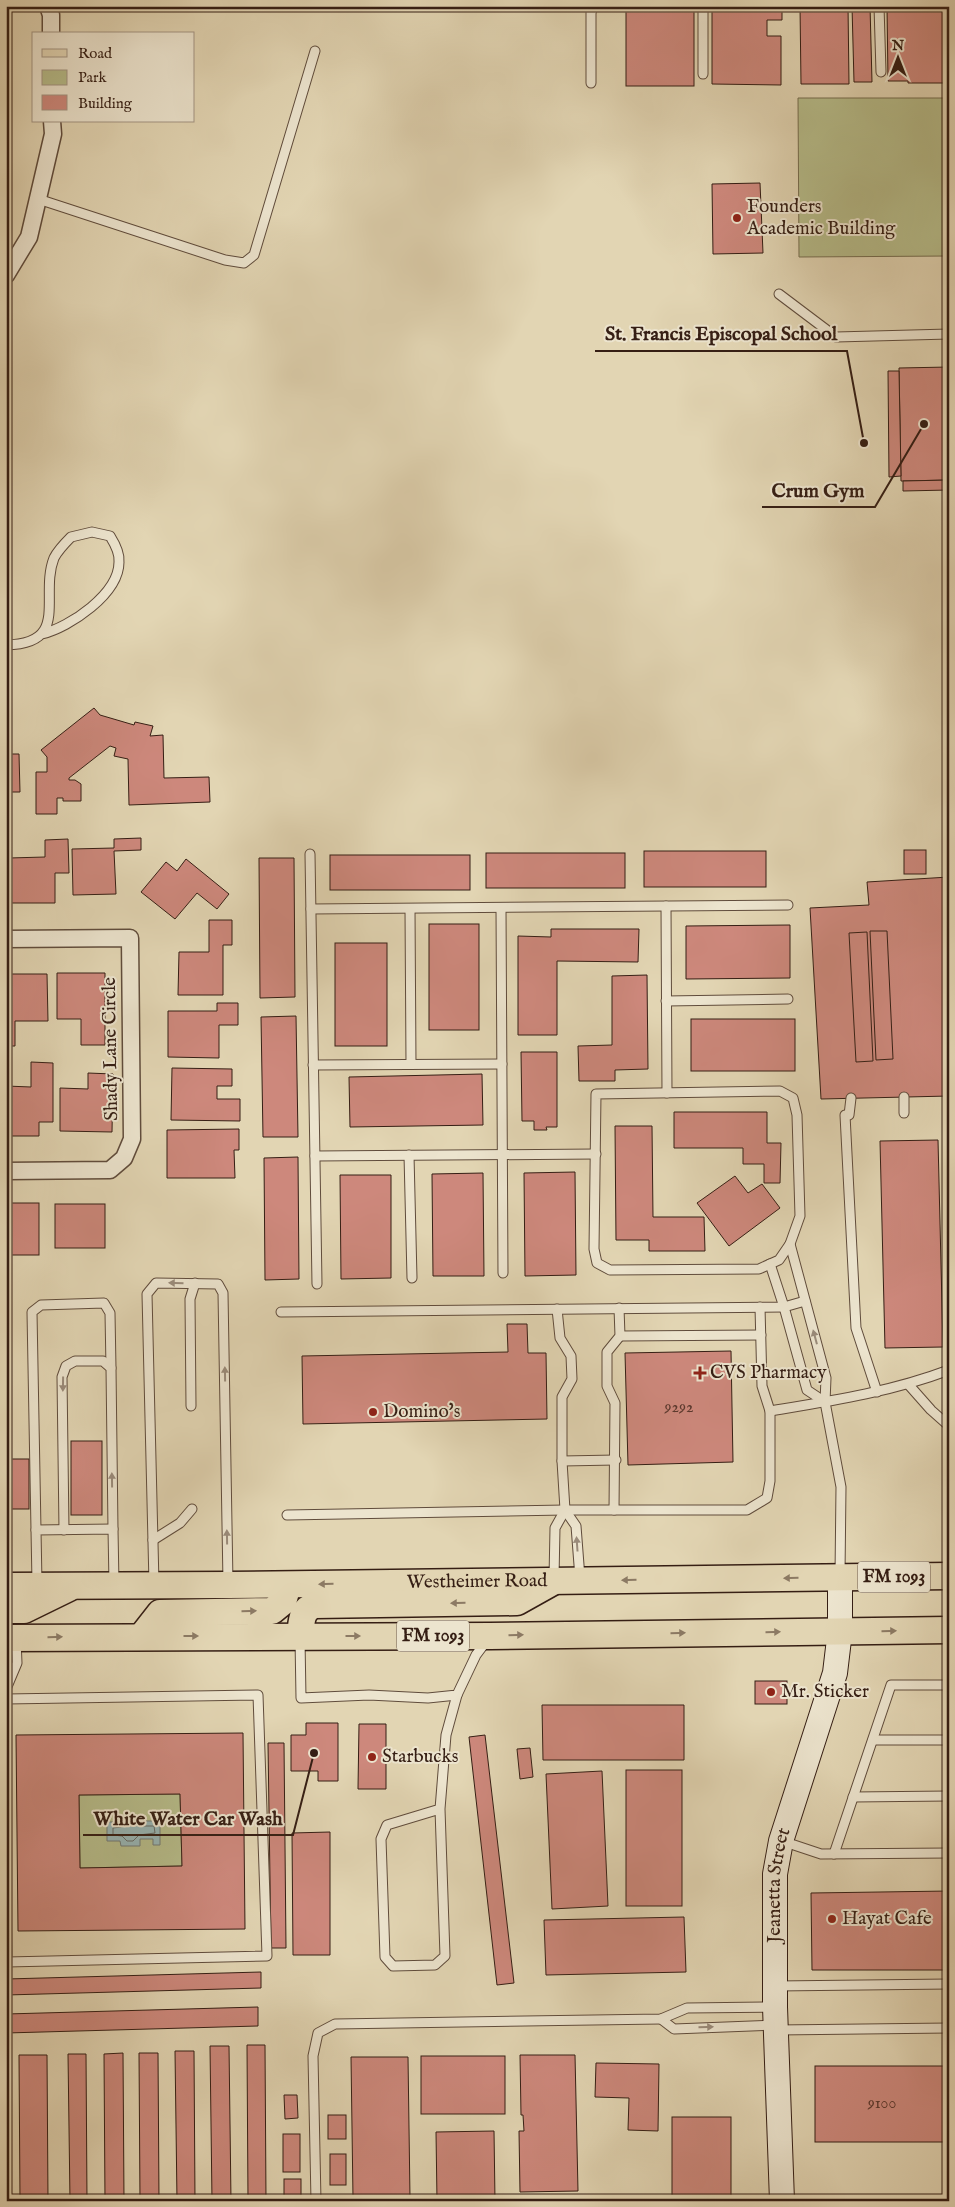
<svg xmlns="http://www.w3.org/2000/svg" width="955" height="2207" font-family="'IM FELL English',serif">
<rect width="100%" height="100%" fill="#e2d5b3"/>
<filter id="stains"><feTurbulence type="fractalNoise" baseFrequency=".004" numOctaves="4"/><feColorMatrix values="0 0 0 0 .2 0 0 0 0 .09 0 0 0 0 .02 0 0 0 .5 -.17"/></filter>
<radialGradient id="worn" r=".72"><stop offset=".6" stop-color="#630" stop-opacity="0"/><stop offset="1" stop-color="#630" stop-opacity=".3"/></radialGradient>
<g fill="#b6bc8a" stroke="#766d4f">
<polygon points="798,98 949,98 949,256 799,257"/>
<polygon points="180,1794 182,1866 80,1868 79,1795"/>
</g>
<polygon fill="#98b6b6" stroke="#707975" points="119,1816 140,1816 140,1821 152,1821 153,1818 160,1818 160,1845 153,1845 153,1839 140,1839 140,1846 121,1846 120,1841 107,1841 107,1822 119,1822"/>
<g fill="none" stroke-linecap="round" stroke-linejoin="round">
<polygon stroke="#666a65" stroke-width="1" points="126,1821 134,1822 140,1826 154,1826 155,1833 139,1835 133,1841 127,1841 122,1836 113,1835 113,1828 121,1827"/>
</g>
<g fill="#cd887c" stroke="#351e14" fill-rule="evenodd">
<rect x="626" y="6" width="68" height="80"/>
<polygon points="712,6 782,6 782,20 767,20 767,36 781,36 781,85 712,84"/>
<polygon points="800,6 848,6 849,84 801,84"/>
<polygon points="852,6 870,6 872,82 854,82"/>
<polygon points="887,6 949,6 949,34 944,34 944,49 949,49 949,83 908,83 908,81 888,81"/>
<polygon points="760,183 763,253 713,254 712,184"/>
<polygon points="949,367 949,480 901,481 899,368"/>
<polygon points="888,371 899,371 901,476 889,477"/>
<polygon points="949,480 949,490 903,491 903,481"/>
<polygon points="94,708 100,715 134,725 135,722 153,726 150,736 163,735 164,778 209,777 210,802 129,805 128,759 114,756 116,748 110,746 69,778 69,780 75,780 81,784 81,801 63,801 63,798 57,798 57,814 36,814 36,772 47,772 47,757 41,750"/>
<polygon points="6,732 7,754 19,754 20,792 6,792"/>
<polygon points="141,838 141,850 114,851 116,894 73,895 72,849 114,848 114,839"/>
<polygon points="68,839 69,873 55,873 55,903 9,903 9,858 45,857 45,840"/>
<rect x="904" y="850" width="22" height="24"/>
<rect x="644" y="851" width="122" height="36"/>
<rect x="486" y="853" width="139" height="35"/>
<rect x="330" y="855" width="140" height="35"/>
<polygon points="259,858 294,858 295,997 260,998"/>
<polygon points="186,859 229,894 217,909 197,893 175,919 141,892 166,862 177,871"/>
<polygon points="949,877 949,1096 821,1099 810,908 869,905 867,882"/>
<polygon points="209,920 232,920 232,945 223,945 223,995 178,995 179,952 209,952"/>
<rect x="429" y="924" width="50" height="106"/>
<polygon points="790,925 790,978 686,979 686,926"/>
<polygon points="551,929 639,929 638,962 557,961 557,1035 518,1035 518,936 551,937"/>
<polygon points="870,931 887,931 893,1059 876,1060"/>
<polygon points="867,932 873,1061 856,1062 849,933"/>
<rect x="335" y="943" width="52" height="103"/>
<polygon points="57,973 105,973 105,1045 81,1045 81,1019 57,1019"/>
<polygon points="7,974 47,974 48,1021 15,1021 15,1046 6,1046"/>
<polygon points="647,975 648,1069 615,1070 615,1081 579,1081 578,1046 612,1045 612,976"/>
<polygon points="217,1003 238,1003 238,1025 219,1025 219,1058 168,1057 168,1011 217,1011"/>
<polygon points="296,1016 298,1137 263,1137 261,1017"/>
<rect x="691" y="1019" width="104" height="52"/>
<polygon points="521,1052 557,1052 557,1127 546,1127 547,1130 534,1130 534,1121 522,1121"/>
<polygon points="31,1062 53,1063 53,1122 39,1122 39,1136 6,1136 6,1086 31,1087"/>
<polygon points="172,1068 232,1069 232,1086 217,1086 217,1099 240,1099 240,1121 171,1120"/>
<polygon points="88,1073 113,1074 112,1132 60,1131 60,1088 88,1089"/>
<polygon points="482,1074 483,1125 350,1127 349,1077"/>
<polygon points="674,1112 767,1112 767,1143 781,1143 780,1183 764,1183 764,1164 743,1164 743,1148 674,1148"/>
<polygon points="615,1126 652,1126 653,1217 704,1217 705,1251 649,1251 649,1240 616,1240"/>
<polygon points="239,1129 239,1150 234,1150 235,1178 167,1178 167,1130"/>
<polygon points="938,1140 943,1347 885,1348 880,1141"/>
<polygon points="298,1157 299,1279 265,1280 264,1158"/>
<polygon points="575,1172 576,1275 525,1276 524,1173"/>
<polygon points="483,1173 484,1276 433,1276 432,1174"/>
<polygon points="340,1175 391,1175 391,1278 341,1279"/>
<polygon points="735,1176 748,1193 762,1184 780,1208 729,1246 697,1203"/>
<rect x="6" y="1203" width="33" height="52"/>
<rect x="55" y="1204" width="50" height="44"/>
<polygon points="507,1324 527,1324 528,1353 546,1353 547,1419 303,1424 302,1356 508,1352"/>
<polygon points="731,1351 733,1462 628,1465 625,1353"/>
<rect x="71" y="1441" width="31" height="74"/>
<rect x="8" y="1459" width="21" height="50"/>
<rect x="755" y="1681" width="32" height="23"/>
<polygon points="542,1705 684,1705 684,1760 543,1760"/>
<polygon points="306,1723 338,1723 338,1781 318,1781 318,1771 291,1771 291,1735 306,1735"/>
<polygon points="359,1724 386,1724 386,1789 358,1789"/>
<path d="M243,1733L245,1929L18,1931L16,1735ZM180,1794L182,1866L80,1868L79,1795Z"/>
<polygon points="485,1735 514,1983 497,1985 469,1737"/>
<polygon points="268,1743 284,1743 286,1948 271,1948"/>
<polygon points="530,1748 533,1777 520,1779 517,1749"/>
<rect x="626" y="1770" width="56" height="136"/>
<polygon points="602,1771 608,1906 552,1909 546,1774"/>
<polygon points="330,1832 330,1955 293,1955 292,1833"/>
<polygon points="949,1891 949,1970 812,1970 811,1893"/>
<polygon points="684,1917 686,1972 546,1975 544,1920"/>
<polygon points="261,1972 261,1988 6,1995 6,1979"/>
<polygon points="258,2007 258,2026 6,2033 6,2014"/>
<polygon points="247,2045 265,2045 266,2201 248,2201"/>
<polygon points="210,2046 229,2046 231,2201 212,2201"/>
<polygon points="175,2051 194,2051 195,2201 177,2201"/>
<polygon points="123,2053 124,2201 105,2201 104,2054"/>
<polygon points="139,2053 158,2053 159,2201 140,2201"/>
<polygon points="68,2054 86,2054 87,2201 70,2201"/>
<polygon points="19,2055 47,2055 48,2201 20,2201"/>
<polygon points="520,2055 575,2055 578,2191 520,2192 519,2131 524,2131 523,2115 521,2115"/>
<rect x="421" y="2056" width="84" height="58"/>
<polygon points="351,2057 408,2057 410,2198 353,2198"/>
<polygon points="596,2063 659,2064 658,2131 628,2130 629,2098 595,2097"/>
<rect x="815" y="2066" width="134" height="76"/>
<polygon points="284,2095 297,2095 298,2118 285,2119"/>
<rect x="328" y="2115" width="18" height="24"/>
<rect x="672" y="2117" width="59" height="84"/>
<polygon points="494,2131 495,2201 437,2201 436,2132"/>
<rect x="283" y="2134" width="17" height="38"/>
<rect x="330" y="2154" width="16" height="31"/>
<rect x="284" y="2179" width="17" height="22"/>
<polygon points="654,2199 654,2201 513,2201 513,2200"/>
</g>
<g fill="none" stroke-linecap="round" stroke-linejoin="round">
<g stroke="#604c3c" stroke-width="11">
<g id="lane">
<polyline points="703,6 703,74"/>
<polyline points="879,6 881,72"/>
<polyline points="591,83 591,13 593,6"/>
<polyline points="38,199 225,260 244,263 254,255 315,51"/>
<polyline points="779,294 836,337 949,334"/>
<path d="M6,645C71,644 39,596 54,558C58,550 65,543 71,537L92,532L110,536C115,544 120,553 119,562C119,594 70,627 42,634"/>
<polyline points="310,854 317,1284"/>
<polyline points="666,906 667,1093"/>
<polyline points="501,908 503,1273"/>
<polyline points="311,909 788,905"/>
<polyline points="410,909 411,1064"/>
<polyline points="666,1001 788,999"/>
<polyline points="313,1065 502,1064"/>
<polygon points="780,1091 793,1098 797,1115 800,1216 790,1244 779,1260 759,1269 610,1270 597,1263 594,1249 596,1094"/>
<polyline points="904,1113 904,1097"/>
<polyline points="845,1115 856,1328 877,1392"/>
<polyline points="849,1115 851,1098"/>
<polyline points="409,1155 412,1278"/>
<polyline points="315,1156 596,1154"/>
<polyline points="790,1244 826,1378 825,1402 841,1487 840,1575"/>
<polyline points="770,1264 784,1307 807,1390 825,1402"/>
<polyline points="281,1312 784,1307 805,1301"/>
<polyline points="620,1336 761,1335"/>
<polyline points="908,1384 931,1410 949,1426"/>
<polyline points="191,1406 190,1299 195,1283"/>
<path d="M770,1411C831,1401 891,1392 949,1370"/>
<polyline points="562,1461 616,1460"/>
<polyline points="565,1510 576,1526 580,1578"/>
<polyline points="614,1510 615,1403 607,1386 607,1352 620,1336 619,1308"/>
<polyline points="287,1515 565,1510 747,1510 767,1498 770,1481 770,1411 762,1386 760,1307"/>
<polyline points="36,1530 32,1312 41,1305 104,1303 110,1313 111,1368"/>
<polyline points="64,1530 62,1377 66,1366 75,1361 103,1361 111,1368 113,1529"/>
<polyline points="153,1540 180,1523 192,1509"/>
<polyline points="554,1578 555,1528 565,1510 562,1461 562,1397 572,1379 571,1356 560,1338 557,1309"/>
<polyline points="37,1583 36,1530 113,1529 114,1584"/>
<polyline points="154,1584 147,1294 156,1283 218,1284 223,1293 228,1583"/>
<polyline points="300,1639 301,1698 369,1695 428,1698 457,1695 476,1655 488,1639"/>
<polyline points="6,1689 17,1663 16,1639"/>
<polyline points="6,1699 258,1695 267,1956 7,1962 6,1885"/>
<polyline points="873,1740 949,1740"/>
<polyline points="853,1797 949,1796"/>
<polyline points="440,1809 387,1825 381,1839 385,1957 393,1966 435,1965 445,1956 440,1809 446,1735 457,1695"/>
<polyline points="782,1841 821,1854 949,1853"/>
<polyline points="834,1854 891,1685 949,1685"/>
<polyline points="776,1986 949,1984"/>
<polyline points="661,2019 674,2029 775,2025"/>
<polyline points="777,2030 949,2028"/>
<polyline points="316,2201 313,2056 318,2033 335,2024 661,2019 687,2008 775,2007"/>
</g>
</g>
<g stroke="#604c3c" stroke-width="19">
<g id="street">
<polyline points="48,6 51,15 51,34"/>
<polyline points="6,275 29,237 53,134 52,121"/>
<polyline points="6,939 130,938 132,1139 124,1158 110,1170 6,1171"/>
</g>
</g>
<g stroke="#351e14" stroke-width="26">
<g id="secondary">
<path id="s1" d="M782,2201L775,2007V1874L781,1841L835,1673L840,1631V1578"/>
</g>
</g>
<g stroke="#351e14" stroke-width="29">
<g id="primary">
<path id="s2" d="M6,1586L228,1585L949,1576"/>
<polyline points="6,1610 24,1610 69,1588"/>
<polyline points="142,1636 160,1613 272,1611 283,1602 288,1585"/>
<path d="M300,1636C302,1622 300,1610 315,1605L517,1602L551,1583"/>
<polyline points="6,1638 490,1636 949,1630"/>
</g>
</g>
<use href="#lane" stroke="#ece4ce" stroke-width="9"/>
<use href="#street" stroke="#ece4ce" stroke-width="16"/>
<use href="#secondary" stroke="#ece4ce" stroke-width="24"/>
<use href="#primary" stroke="#e2d5b3" stroke-width="26"/>
</g>
<defs><path id="oneway-solid" d="M-6-.8H1V-3.2L6.5 0L1 3.2V.8H-6Z" transform="scale(1.25)"/></defs>
<g fill="#9a8b7a">
<use href="#oneway-solid" transform="translate(176 1283) rotate(-179)"/>
<use href="#oneway-solid" transform="translate(815 1337) rotate(-105)"/>
<use href="#oneway-solid" transform="translate(225 1374) rotate(-91)"/>
<use href="#oneway-solid" transform="translate(63 1384) rotate(91)"/>
<use href="#oneway-solid" transform="translate(112 1480) rotate(-91)"/>
<use href="#oneway-solid" transform="translate(227 1537) rotate(-91)"/>
<use href="#oneway-solid" transform="translate(577 1544) rotate(-94)"/>
<use href="#oneway-solid" transform="translate(706 2027) rotate(-2)"/>
</g>
<g fill="#8c7a64">
<use href="#oneway-solid" transform="translate(791 1578) rotate(179)"/>
<use href="#oneway-solid" transform="translate(629 1580) rotate(179)"/>
<use href="#oneway-solid" transform="translate(326 1584) rotate(179)"/>
<use href="#oneway-solid" transform="translate(458 1603) rotate(179)"/>
<use href="#oneway-solid" transform="translate(249 1611) rotate(-1)"/>
<use href="#oneway-solid" transform="translate(889 1631) rotate(-1)"/>
<use href="#oneway-solid" transform="translate(773 1632) rotate(-1)"/>
<use href="#oneway-solid" transform="translate(678 1633) rotate(-1)"/>
<use href="#oneway-solid" transform="translate(516 1635) rotate(-1)"/>
<use href="#oneway-solid" transform="translate(191 1636)"/>
<use href="#oneway-solid" transform="translate(353 1636)"/>
<use href="#oneway-solid" transform="translate(55 1637) rotate(-1)"/>
</g>
<g fill="#8f2418" stroke="#ece4ce" stroke-width="2">
<circle cx="737" cy="218" r="5"/>
<path d="M697.5 1365.5h5v5h5v5h-5v5h-5v-5h-5v-5h5z"/>
<circle cx="373" cy="1412" r="5"/>
<circle cx="771" cy="1692" r="5"/>
<circle cx="372" cy="1757" r="5"/>
<circle cx="832" cy="1919" r="5"/>
</g>
<g text-anchor="middle" dominant-baseline="central" stroke-width="4" stroke-linejoin="round" paint-order="stroke">
<g font-size="16" fill="#5b382e">
<text x="679" y="1408">9292</text>
<text x="882" y="2104">9100</text>
</g>
<g fill="#ece4ce" stroke="#6c594c" stroke-width="1">
<rect x="858" y="1561.5" width="72" height="31" rx="4"/>
<rect x="397" y="1620.5" width="72" height="31" rx="4"/>
</g>
<g font-size="18" font-weight="bold" fill="#351e14">
<text x="894" y="1577">FM 1093</text>
<text x="433" y="1636">FM 1093</text>
</g>
<g font-size="19" fill="#351e14" stroke="#ece4ce" text-anchor="start">
<text x="747" y="207">Founders<tspan x="747" dy="22">Academic Building</tspan></text>
<text x="710" y="1373">CVS Pharmacy</text>
<text x="383" y="1412">Domino's</text>
<text x="781" y="1692">Mr. Sticker</text>
<text x="382" y="1757">Starbucks</text>
<text x="842" y="1919">Hayat Cafe</text>
</g>
<g font-size="19" fill="#351e14" stroke="#ece4ce">
<text transform="translate(111 1049) rotate(-91)">Shady Lane Circle</text>
<text stroke="none"><textPath href="#s2" startOffset="471">Westheimer Road</textPath></text>
<text stroke="none"><textPath href="#s1" startOffset="316">Jeanetta Street</textPath></text>
</g>
</g>
<path fill="none" stroke="#351e14" stroke-width="2" d="M864 443L847 351H595M924 424L875 507H762M314 1753L293 1835H83"/>
<g fill="#351e14" stroke="#ece4ce" stroke-width="2">
<circle cx="864" cy="443" r="5"/>
<circle cx="924" cy="424" r="5"/>
<circle cx="314" cy="1753" r="5"/>
</g>
<g font-size="20" text-anchor="middle" font-weight="bold" fill="#351e14" stroke="#ece4ce" stroke-width="4" stroke-linejoin="round" paint-order="stroke">
<text x="721" y="340">St. Francis Episcopal School</text>
<text x="818" y="497">Crum Gym</text>
<text x="188" y="1825">White Water Car Wash</text>
</g>
<rect width="955" height="2207" fill="none" stroke="#e2d5b3" stroke-width="25"/>
<rect x="8" y="8" width="940" height="2192" fill="none" stroke="#351e14" stroke-width="2.5"/>
<rect x="12" y="12" width="930" height="2182" fill="none" stroke="#351e14"/>
<rect x="32" y="32" width="162" height="90" fill="#ece4ce" stroke="#a39584"/>
<rect x="42" y="49" width="25" height="8" fill="#e2d5b3" stroke="#a39584"/>
<text x="78" y="58" font-size="15" fill="#351e14">Road</text>
<rect x="42" y="70" width="25" height="15" fill="#b6bc8a" stroke="#a39584"/>
<text x="78" y="82" font-size="15" fill="#351e14">Park</text>
<rect x="42" y="95" width="25" height="15" fill="#cd887c" stroke="#a39584"/>
<text x="78" y="108" font-size="15" fill="#351e14">Building</text>
<g transform="translate(898 58)" stroke="#ece4ce" stroke-width="4" paint-order="stroke">
<path d="M0-4L9 19L0 12L-9 19Z" fill="#351e14"/>
<text y="-8" font-size="14" font-weight="bold" text-anchor="middle" fill="#351e14">N</text>
</g>
<rect width="100%" height="100%" filter="url(#stains)"/>
<rect width="100%" height="100%" fill="url(#worn)"/>
</svg>
